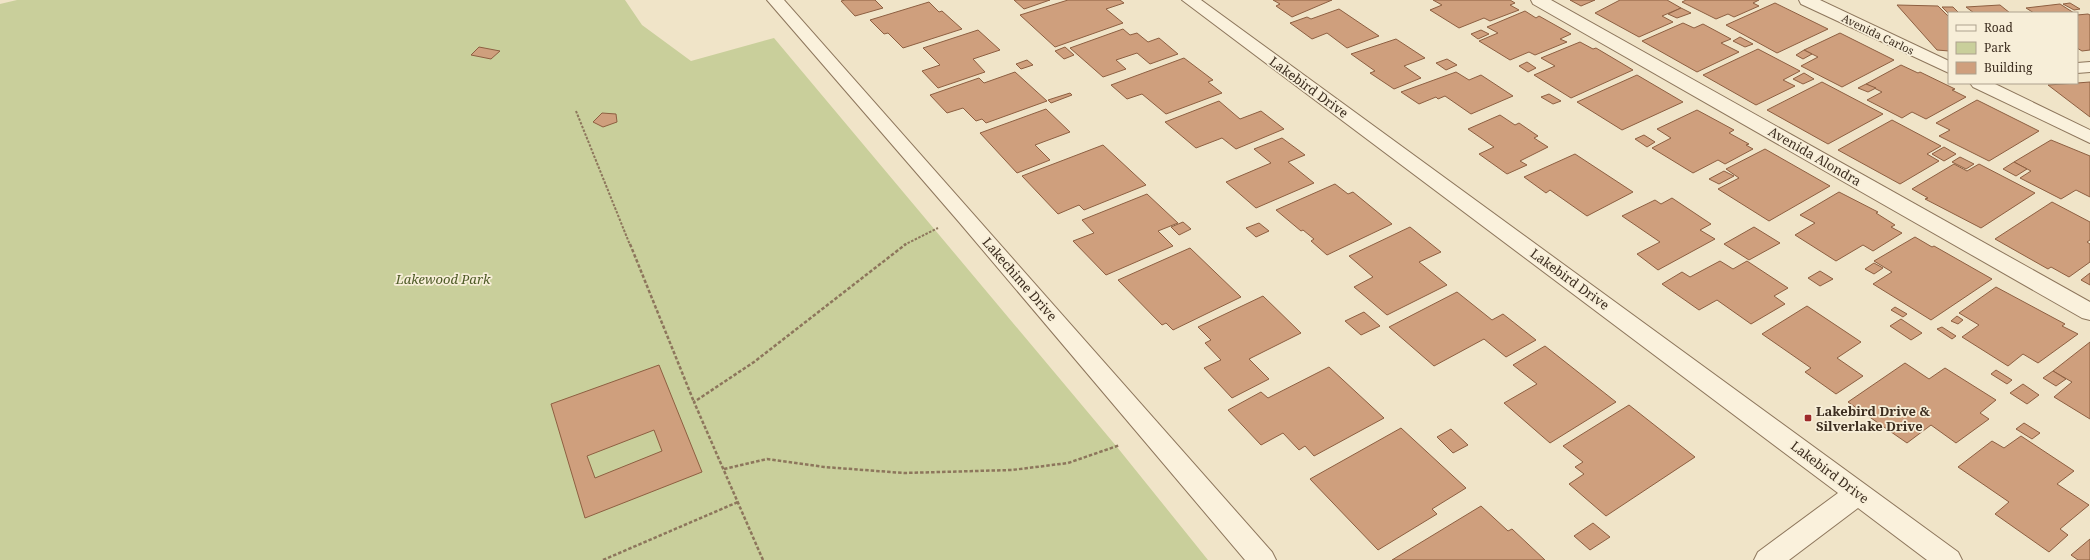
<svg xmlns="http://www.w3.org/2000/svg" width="2090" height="560" font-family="'Noto Serif',serif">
<rect width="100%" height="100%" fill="#f0e4c8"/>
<polygon fill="#c9cf9b" points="17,0 625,0 642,25 691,61 774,38 1117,447 1208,560 0,560 0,4"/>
<g fill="#cf9f7d" stroke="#8d5f41" fill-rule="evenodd">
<polygon points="845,0 875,0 883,8 855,16 841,1"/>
<polygon points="1014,0 1050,0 1024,9"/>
<polygon points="1068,0 1120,0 1124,3 1106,9 1123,23 1055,47 1020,15"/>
<polygon points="1273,0 1332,0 1292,17 1276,6 1280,4"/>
<polygon points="1433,0 1510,0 1515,3 1510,5 1519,10 1490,21 1484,18 1459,28 1430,10 1442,5"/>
<polygon points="1570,0 1595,0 1581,6"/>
<polygon points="1620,0 1667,0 1681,8 1662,16 1673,22 1639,37 1595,13"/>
<polygon points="1686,0 1759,0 1753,3 1759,6 1734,17 1728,14 1716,19 1682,2"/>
<polygon points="929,2 939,12 942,11 962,29 903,48 888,33 884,34 870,20"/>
<polygon points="1775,3 1828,29 1777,53 1726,25"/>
<polygon points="2070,3 2080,9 2074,10 2063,4"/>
<polygon points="2060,4 2074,13 2034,13 2026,8"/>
<polygon points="1897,5 1938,6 1949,17 1949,51 1937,50"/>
<polygon points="2000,5 2010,13 1974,13 1966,7"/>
<polygon points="1942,7 1953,7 1959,13 1949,14"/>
<polygon points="1681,8 1691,13 1677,18 1668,14"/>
<polygon points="1339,9 1379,36 1347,48 1327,33 1312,39 1290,23 1307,17 1311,19"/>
<polygon points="1525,11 1536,18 1539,16 1571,34 1560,39 1567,42 1535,55 1529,52 1510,60 1479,41 1498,33 1487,27"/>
<polygon points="2088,14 2090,15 2090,50 2082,51 2077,48 2077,15"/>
<polygon points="1683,23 1694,28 1703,24 1731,39 1721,43 1739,52 1697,72 1642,41"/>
<polygon points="1123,29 1130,35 1137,33 1148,42 1159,38 1178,54 1150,64 1137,53 1116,60 1126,69 1103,77 1070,48"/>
<polygon points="978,30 1000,50 973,59 985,72 938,88 922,71 940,65 923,48"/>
<polygon points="1481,30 1489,34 1478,39 1471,34"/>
<polygon points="1840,33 1894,60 1842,87 1801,66 1818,57 1804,50"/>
<polygon points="1740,37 1753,44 1745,47 1733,41"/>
<polygon points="1396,39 1425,58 1404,66 1421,78 1394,89 1370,73 1375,71 1351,54"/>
<polygon points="1580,42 1593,49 1596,48 1633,70 1571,98 1534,75 1555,66 1541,58"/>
<polygon points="479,47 500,51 491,59 471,55"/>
<polygon points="1065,47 1074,55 1064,59 1055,51"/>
<polygon points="1758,49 1800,71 1783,80 1795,86 1756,105 1703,75"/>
<polygon points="1804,50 1812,54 1803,59 1796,55"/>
<polygon points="1184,58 1213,80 1208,82 1222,93 1166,114 1142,94 1127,99 1111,85"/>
<polygon points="1447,59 1457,65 1446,70 1436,63"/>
<polygon points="1027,60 1033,65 1021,69 1016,64"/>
<polygon points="1527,62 1536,68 1528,72 1519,66"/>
<polygon points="1901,65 1918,73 1920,72 1955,89 1952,90 1966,97 1926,119 1912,112 1902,118 1867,100 1882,92 1866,84"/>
<polygon points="1015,72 1047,101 986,123 982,119 976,121 963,108 947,113 930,95 979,78 984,83"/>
<polygon points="1456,72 1469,80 1481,75 1513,96 1471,114 1445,96 1438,99 1436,97 1419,104 1401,92"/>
<polygon points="1804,73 1814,79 1803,84 1793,79"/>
<polygon points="1637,75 1683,102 1622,130 1577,102"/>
<polygon points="1822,82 1883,114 1828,144 1767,110"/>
<polygon points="2090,82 2090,117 2048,85 2077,83"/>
<polygon points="1866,84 1876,88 1868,92 1858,88"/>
<polygon points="1070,93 1072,95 1051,103 1048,100"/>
<polygon points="1549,94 1561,101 1553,104 1541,97"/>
<polygon points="1977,100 2039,131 1989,161 1939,136 1950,130 1936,123"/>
<polygon points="1219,101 1240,119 1261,111 1284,129 1236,149 1222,138 1196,148 1165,122"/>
<polygon points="1046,109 1070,132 1035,145 1050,160 1017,173 980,133"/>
<polygon points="1697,110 1734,130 1729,133 1749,144 1746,145 1753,149 1725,164 1718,160 1693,173 1652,148 1671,138 1657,129"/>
<polygon points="602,113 616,114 617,122 603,127 593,122"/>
<polygon points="1500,115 1515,125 1519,123 1538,136 1534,138 1548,147 1520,161 1527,165 1507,174 1479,154 1494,147 1468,129"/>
<polygon points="1892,120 1941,146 1927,154 1939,161 1900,184 1838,150"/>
<polygon points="1644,135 1655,142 1647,147 1635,139"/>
<polygon points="1282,138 1305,155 1288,162 1314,183 1256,208 1226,182 1271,163 1254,149"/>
<polygon points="2051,140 2090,156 2090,197 2076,190 2061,199 2020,178 2031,171 2014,162"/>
<polygon points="1103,145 1146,185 1084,210 1079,205 1058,214 1022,176"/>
<polygon points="1944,147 1956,154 1944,161 1932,154"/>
<polygon points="1765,149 1830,186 1769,221 1718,189 1739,178 1726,169"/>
<polygon points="1575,154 1633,192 1587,216 1550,190 1546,193 1524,177"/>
<polygon points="1960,157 1974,164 1966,169 1952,162"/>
<polygon points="2014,162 2027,169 2016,176 2003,169"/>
<polygon points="1954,164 1967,171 1979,164 2035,193 1981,228 1925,199 1928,198 1912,189"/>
<polygon points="1724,171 1734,176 1719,184 1709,179"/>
<polygon points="1335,184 1348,194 1353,192 1392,224 1327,255 1311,241 1314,239 1303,230 1301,231 1276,210"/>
<polygon points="1839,192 1878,212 1876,213 1895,225 1891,227 1902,233 1873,251 1863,245 1836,261 1795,235 1815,223 1800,215"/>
<polygon points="1147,194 1178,223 1158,231 1173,246 1106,275 1073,241 1094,233 1082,220"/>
<polygon points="1672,198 1711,224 1700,230 1715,239 1658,270 1637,254 1660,242 1622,216 1655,200 1661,204"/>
<polygon points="2052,202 2090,222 2090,240 2087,242 2090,244 2090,262 2069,277 2051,267 2048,269 1995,239"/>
<polygon points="1183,222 1191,229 1179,235 1171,227"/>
<polygon points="1259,223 1269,231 1256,237 1246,228"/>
<polygon points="1410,227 1441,252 1419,262 1447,285 1387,315 1354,287 1373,277 1349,256"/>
<polygon points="1754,227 1780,243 1749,260 1724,244"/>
<polygon points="1915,237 1932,247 1934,246 1992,279 1931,320 1873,284 1892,272 1874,261"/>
<polygon points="1190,248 1241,297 1173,330 1166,323 1162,325 1118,280"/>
<polygon points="1720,261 1733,269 1747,261 1788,288 1774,296 1785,304 1751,324 1717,300 1699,310 1662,284 1682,272 1690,277"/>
<polygon points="1874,263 1883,268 1874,274 1865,269"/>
<polygon points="1820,271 1833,279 1820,286 1808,278"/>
<polygon points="2090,273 2090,285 2081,280"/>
<polygon points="1996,287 2065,324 2062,326 2078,334 2038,363 2023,354 2008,366 1962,337 1979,325 1959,313"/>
<polygon points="1457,292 1492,320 1503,314 1536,340 1506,357 1484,339 1434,366 1389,327"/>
<polygon points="1263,296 1301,333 1249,359 1269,379 1232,398 1204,368 1221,360 1205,343 1211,340 1198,327"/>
<polygon points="1807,306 1861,342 1837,358 1863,376 1836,394 1805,372 1811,368 1762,334"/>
<polygon points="1895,307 1907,314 1903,317 1891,310"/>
<polygon points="1364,312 1380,326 1361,335 1345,321"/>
<polygon points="1957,316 1963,320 1958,324 1951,321"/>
<polygon points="1901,319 1922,333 1911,340 1890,326"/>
<polygon points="1942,327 1956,336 1952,339 1937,329"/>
<polygon points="2090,342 2090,419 2054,397 2072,382 2053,371"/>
<polygon points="1545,346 1616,402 1550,443 1504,403 1537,384 1513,365"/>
<polygon points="1905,363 1929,379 1945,368 1996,400 1980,413 1989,419 1956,443 1931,425 1907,443 1848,402"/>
<path d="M659,365L702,472L585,518L551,404ZM654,430L662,451L595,478L587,456Z"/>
<polygon points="1329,367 1384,418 1314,456 1305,446 1299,450 1283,433 1261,445 1228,410 1261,392 1268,398"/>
<polygon points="1996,370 2012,380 2007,384 1991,374"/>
<polygon points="2053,371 2066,379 2056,386 2043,378"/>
<polygon points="2023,384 2039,395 2027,404 2010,393"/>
<polygon points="1629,405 1695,457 1606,516 1569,484 1584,474 1575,467 1583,462 1563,446"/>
<polygon points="2024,423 2040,433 2032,439 2016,429"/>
<polygon points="1401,428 1466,488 1432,509 1437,514 1378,550 1310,479"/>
<polygon points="1451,429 1468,445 1453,453 1437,437"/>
<polygon points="2021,436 2074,471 2057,484 2089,505 2060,529 2068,535 2049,552 1995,514 2009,502 1958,467 1992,441 2004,448"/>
<polygon points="1481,506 1508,531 1512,529 1545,560 1392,560"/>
<polygon points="1593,523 1610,537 1590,550 1574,536"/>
<polygon points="2090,539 2090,560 2078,560 2071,555"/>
</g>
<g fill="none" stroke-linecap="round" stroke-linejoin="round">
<g stroke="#8d765c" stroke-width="2">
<g id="minor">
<polygon points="767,0 784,0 1272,552 1276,560 1245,560 959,222"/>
<polygon points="1182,0 1201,0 1958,552 1962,560 1927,560 1858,508 1789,560 1754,560 1758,552 1838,493"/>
<polygon points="1531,0 1551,0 2090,302 2090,320 2082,318 1533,4"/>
<polygon points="1799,0 1820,0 1949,61 1949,73 1801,4"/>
<polygon points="2090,62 2090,72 2077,73 2077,63"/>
<polygon points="1970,83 1993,83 2090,130 2090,143 1973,87"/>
</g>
</g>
<g stroke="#8d765c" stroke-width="2" stroke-dasharray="2.5 1.5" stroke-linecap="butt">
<polyline points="576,111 630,245"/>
<polyline points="904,245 938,228"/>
</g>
<g stroke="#8d765c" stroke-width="2.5" stroke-dasharray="3.5 2" stroke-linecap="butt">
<polyline points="630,244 694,402"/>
<polyline points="724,469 767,459 824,467 904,473 1012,470 1068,463 1120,445"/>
<polyline points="603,560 738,502"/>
<polyline points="763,560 694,402 754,362 906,244"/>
</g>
<use href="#minor" fill="#faf1dc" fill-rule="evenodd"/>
</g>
<rect fill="#9e2a2b" stroke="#f7eed8" stroke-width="1.5" x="1804" y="414" width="8" height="8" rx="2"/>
<g text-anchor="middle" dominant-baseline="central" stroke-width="3.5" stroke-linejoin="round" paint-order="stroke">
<g font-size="11" fill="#3d2e20" stroke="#f7eed8">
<text transform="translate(1878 34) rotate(26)">Avenida Carlos</text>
</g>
<g font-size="13" fill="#3d2e20" stroke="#f7eed8">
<text transform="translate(1309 87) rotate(36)">Lakebird Drive</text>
<text transform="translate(1815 156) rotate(30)">Avenida Alondra</text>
<text transform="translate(1020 279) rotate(49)">Lakechime Drive</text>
<text transform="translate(1570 279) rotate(36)">Lakebird Drive</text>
<text transform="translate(1830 472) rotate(37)">Lakebird Drive</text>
</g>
<g font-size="13" font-style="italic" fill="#4d5a26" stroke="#f7eed8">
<text x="443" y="279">Lakewood Park</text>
</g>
<g font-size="13" font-weight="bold" fill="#3d2e20" stroke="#f7eed8" text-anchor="start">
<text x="1816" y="411">Lakebird Drive &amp;<tspan x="1816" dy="15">Silverlake Drive</tspan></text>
</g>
</g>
<rect x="1948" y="12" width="130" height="72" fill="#f7eed8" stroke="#ada18e"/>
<rect x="1956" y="25" width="20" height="6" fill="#faf1dc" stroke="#ada18e"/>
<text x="1984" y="32" font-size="12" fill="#3d2e20">Road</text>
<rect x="1956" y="42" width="20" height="12" fill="#c9cf9b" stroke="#ada18e"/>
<text x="1984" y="52" font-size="12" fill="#3d2e20">Park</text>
<rect x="1956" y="62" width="20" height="12" fill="#cf9f7d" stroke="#ada18e"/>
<text x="1984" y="72" font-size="12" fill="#3d2e20">Building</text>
</svg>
